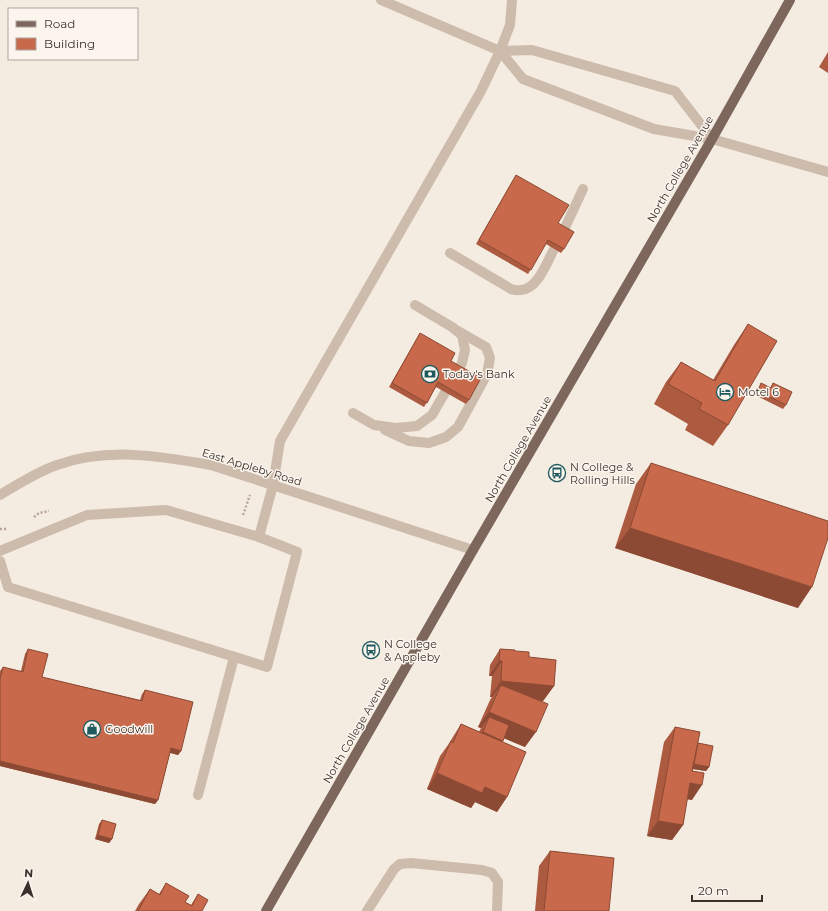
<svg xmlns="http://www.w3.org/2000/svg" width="828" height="911" font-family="Montserrat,sans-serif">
<rect width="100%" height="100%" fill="#f4ebe1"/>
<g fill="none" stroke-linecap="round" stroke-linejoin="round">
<g stroke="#b9a596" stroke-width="2.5" stroke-dasharray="2 2" stroke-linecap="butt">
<polyline points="243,515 250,495"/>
<polyline points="34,517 39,513 49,511"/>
<polyline points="0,529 6,529"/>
</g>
<g stroke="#cdbbac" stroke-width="10">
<polyline points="381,0 500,51 532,50 675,91 712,139"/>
<polyline points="500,51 523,79 654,129 712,139"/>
<polyline points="563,232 583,189"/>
<path d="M450,253L511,289C514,290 517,291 521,290C538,289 547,262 554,249"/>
<polyline points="353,413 374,425 396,428 417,426 432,415 462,363 465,350 462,335 452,327 415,305"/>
<polyline points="385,430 409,441 429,443 446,437 458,427 487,374 490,358 486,347 458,331"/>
<polyline points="259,537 273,485 280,441 481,91 500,51 510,25 512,0"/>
<polyline points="0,551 87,515 166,510 259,537 297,552 267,667 8,587 0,561"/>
<polyline points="198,795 234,657"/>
<polyline points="367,911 394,869 400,864 411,863 482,870 492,873 498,882 497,911"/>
</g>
<g stroke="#cdbbac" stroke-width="10">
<polyline points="712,139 828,172"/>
<path d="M0,495C18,484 37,472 57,465C107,447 160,456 211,465L473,550"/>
</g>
<polyline stroke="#7d675c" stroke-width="10" points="266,911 473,550 712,139 790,0"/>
</g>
<g fill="#ac5a40">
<polygon points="828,52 828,73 819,67"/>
<polygon points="516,175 558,223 564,249 561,253 546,244 528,274 476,244"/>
<polygon points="748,324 728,425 713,446 685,430 688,424 654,404 666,382 681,362 713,380 734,345"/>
<polygon points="420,333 451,361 469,400 466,404 436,387 424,407 389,387"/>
<polygon points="761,383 770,388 773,383 786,405 783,409 755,395"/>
<polygon points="651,463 798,608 615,548 636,484"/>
<polygon points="28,649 42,677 140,700 142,694 145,690 181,751 178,755 170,753 158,800 155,804 0,766 0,671 3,667 21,671 25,654"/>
<polygon points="500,649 515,651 529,657 554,686 543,701 539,700 525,747 504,738 502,742 507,797 497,812 475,802 471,808 427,789 440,756 448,745 451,740 461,724 479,732 481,728 478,727 490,700 492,697 490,697 492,676 489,676 490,665"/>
<polygon points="675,727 709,767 706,771 693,769 692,800 687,799 683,825 672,840 647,836 664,742"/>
<polygon points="102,820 112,839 109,843 95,839 99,824"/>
<polygon points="550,851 609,911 535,911 539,866"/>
<polygon points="166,883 185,902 191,905 198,894 202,911 135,911 139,904 150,889 159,894"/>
</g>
<g fill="#8c4a34">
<polygon points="630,528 812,587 798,608 615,548"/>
<polygon points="499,661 502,661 492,676 489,676"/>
<polygon points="501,681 554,686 543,701 496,697 501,685 492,697 490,697"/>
<polygon points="489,712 536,732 525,747 484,730 489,717 481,728 478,727"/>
<polygon points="483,732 503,741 492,756 472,748"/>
<polygon points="171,748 181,751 178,755 168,752"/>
<polygon points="0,761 158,800 155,804 0,766"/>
<polygon points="689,764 709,767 706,771 686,768"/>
<polygon points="437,773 485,787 507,797 497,812 475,802 471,808 427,789"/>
<polygon points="690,783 702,785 692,800 680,798"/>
<polygon points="658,821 683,825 672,840 647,836"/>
<polygon points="98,835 112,839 109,843 95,839"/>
</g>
<g fill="#c8694b" stroke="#8c4a34">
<polygon points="516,175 569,205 558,223 574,232 564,249 548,240 531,270 479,240"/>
<polygon points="748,324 777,341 728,425 699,409 702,403 668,384 681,362 715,381"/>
<polygon points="420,333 455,353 451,361 481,378 469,400 438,382 427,403 392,383"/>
<polygon points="761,383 771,388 773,383 792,392 786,405 758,391"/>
<polygon points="651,463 828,521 828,538 812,587 630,528"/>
<polygon points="28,649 48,654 42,677 142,701 145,690 193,702 181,751 171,748 158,800 0,761 0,679 3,667 23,672"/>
<polygon points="500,649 515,650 515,651 529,652 529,657 556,660 554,686 501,681 502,661 499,661"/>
<polygon points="501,685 548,704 536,732 489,712"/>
<polygon points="489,717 509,725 503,741 483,732"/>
<polygon points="461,724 526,752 507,797 485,787 482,793 437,773 451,741 453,743"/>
<polygon points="675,727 700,732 692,771 704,773 702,785 690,783 683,825 658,821"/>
<polygon points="698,743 713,746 709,767 694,764"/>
<polygon points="102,820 116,824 112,839 98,835"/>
<polygon points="550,851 614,858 609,911 544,911"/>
<polygon points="166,883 189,896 185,902 192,906 198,894 208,900 202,911 138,911 150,889 160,895"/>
</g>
<defs>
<g id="bank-ring" transform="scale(0.9)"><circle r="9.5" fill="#fbf5ee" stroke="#1f5a5e" stroke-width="1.5"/><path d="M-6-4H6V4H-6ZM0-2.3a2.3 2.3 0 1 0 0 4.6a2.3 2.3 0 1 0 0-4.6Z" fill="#1f5a5e"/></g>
<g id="hotel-ring" transform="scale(0.9)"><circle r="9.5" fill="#fbf5ee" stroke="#1f5a5e" stroke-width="1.5"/><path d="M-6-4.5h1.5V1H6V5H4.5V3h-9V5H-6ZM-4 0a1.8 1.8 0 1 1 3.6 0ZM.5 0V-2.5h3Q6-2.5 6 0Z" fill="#1f5a5e"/></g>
<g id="bus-ring" transform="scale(0.9)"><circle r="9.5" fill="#fbf5ee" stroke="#1f5a5e" stroke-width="1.5"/><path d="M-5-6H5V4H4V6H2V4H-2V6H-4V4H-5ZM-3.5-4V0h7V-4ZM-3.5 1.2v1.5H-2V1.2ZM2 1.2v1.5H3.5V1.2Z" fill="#1f5a5e"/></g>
<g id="shop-ring" transform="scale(0.9)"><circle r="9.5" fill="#fbf5ee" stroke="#1f5a5e" stroke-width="1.5"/><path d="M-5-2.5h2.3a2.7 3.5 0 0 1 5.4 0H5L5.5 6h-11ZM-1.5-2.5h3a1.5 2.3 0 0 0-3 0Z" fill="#1f5a5e"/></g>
</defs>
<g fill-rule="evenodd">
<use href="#bank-ring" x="430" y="374"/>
<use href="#hotel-ring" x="725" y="392"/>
<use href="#bus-ring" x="557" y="473"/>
<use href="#bus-ring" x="371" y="650"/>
<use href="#shop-ring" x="92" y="729"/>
</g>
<g text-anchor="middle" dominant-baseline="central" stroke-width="3" stroke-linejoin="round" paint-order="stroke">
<g font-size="11" fill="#3b302b" stroke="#fbf5ee">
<text transform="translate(680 169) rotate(-60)">North College Avenue</text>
<text transform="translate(518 449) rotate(-60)">North College Avenue</text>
<text transform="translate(252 467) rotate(17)">East Appleby Road</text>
<text transform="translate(356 730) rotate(-60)">North College Avenue</text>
</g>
<g font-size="11" fill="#3b302b" stroke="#fbf5ee" text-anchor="start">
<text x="443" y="374">Today's Bank</text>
<text x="738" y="392">Motel 6</text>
<text x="570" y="467">N College &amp;<tspan x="570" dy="13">Rolling Hills</tspan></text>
<text x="384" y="644">N College<tspan x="384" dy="13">&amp; Appleby</tspan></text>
<text x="105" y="729">Goodwill</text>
</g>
</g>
<rect x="8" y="8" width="130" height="52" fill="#fbf5ee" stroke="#aea6a0"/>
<rect x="16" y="21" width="20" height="6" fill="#7d675c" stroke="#aea6a0"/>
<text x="44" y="28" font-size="12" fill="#3b302b">Road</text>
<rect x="16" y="38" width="20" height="12" fill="#c8694b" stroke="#aea6a0"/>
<text x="44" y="48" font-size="12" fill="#3b302b">Building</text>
<g transform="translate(28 883) rotate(4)" stroke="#fbf5ee" stroke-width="3" paint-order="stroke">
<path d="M0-3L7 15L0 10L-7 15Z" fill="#3b302b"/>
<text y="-6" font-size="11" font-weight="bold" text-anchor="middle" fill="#3b302b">N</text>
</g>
<path d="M692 895v6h70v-6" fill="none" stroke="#3b302b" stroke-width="2"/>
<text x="698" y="895" font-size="12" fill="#3b302b" stroke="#fbf5ee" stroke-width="3" paint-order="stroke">20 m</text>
</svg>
